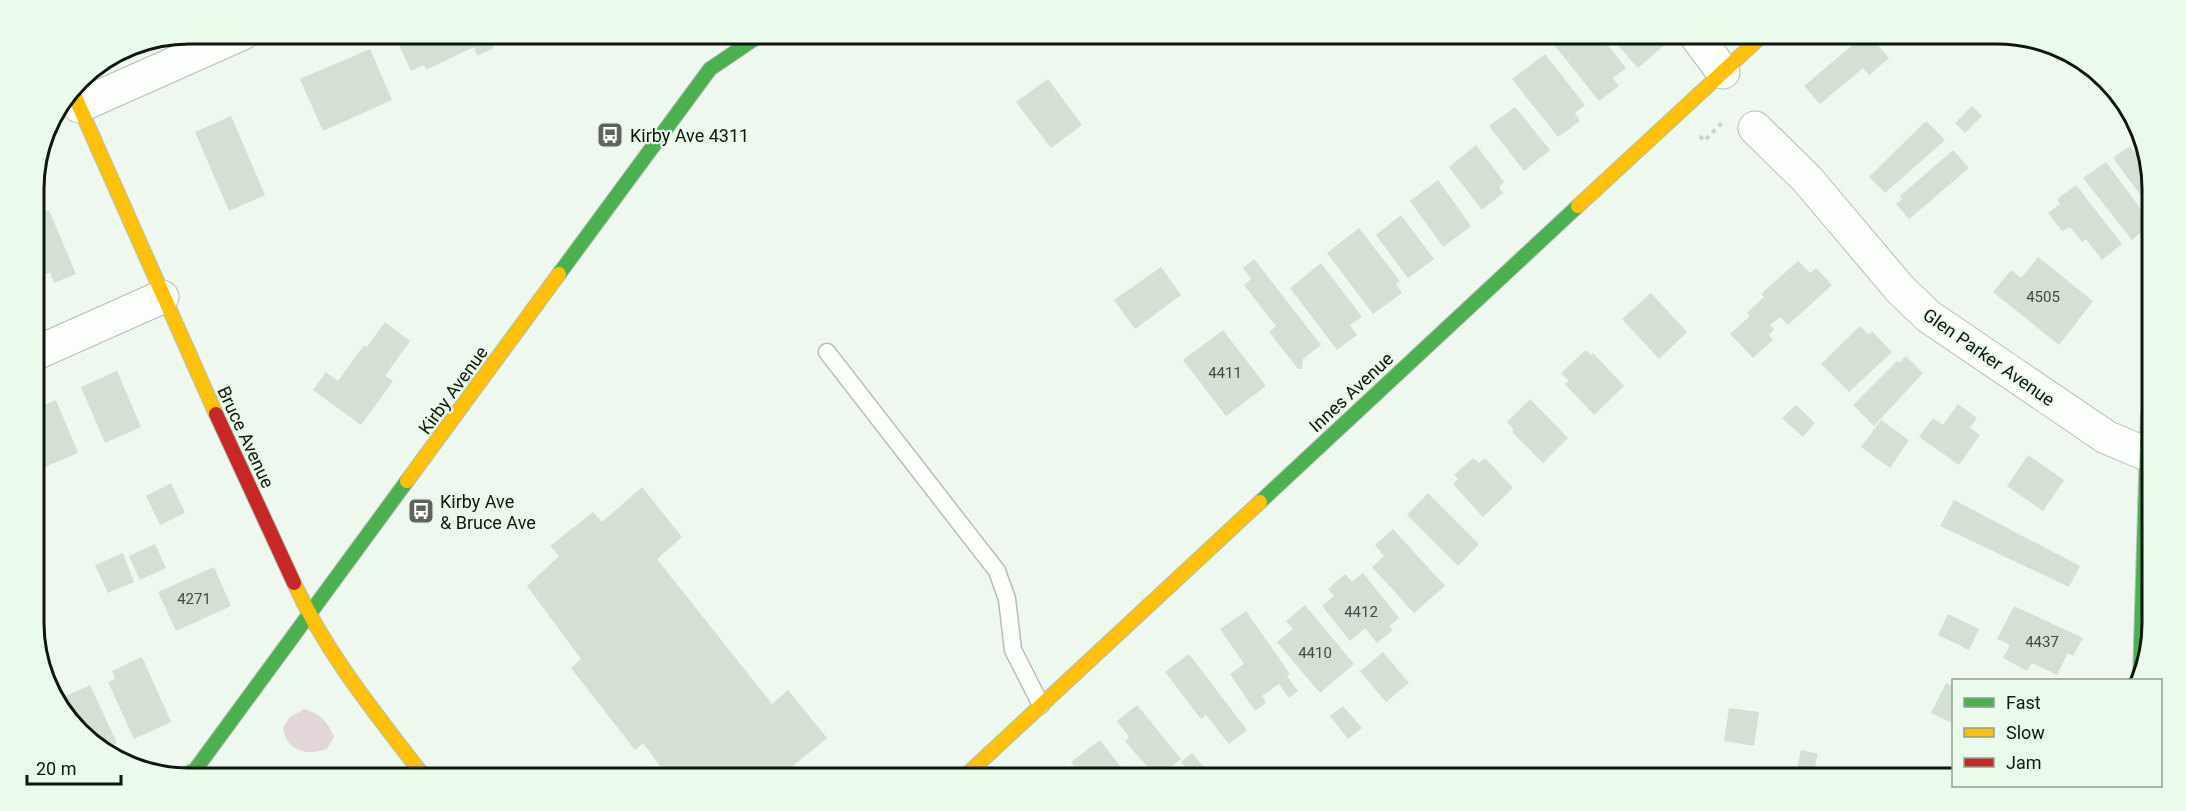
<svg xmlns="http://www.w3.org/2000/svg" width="2186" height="811" font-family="Roboto,sans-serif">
<rect width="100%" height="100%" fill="#eef8ee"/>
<path fill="#e2d6d9" d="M304,709C320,714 327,721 334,737L327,749C307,756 287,752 283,728L290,717Z"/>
<g fill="#d5e0d5">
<polygon points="407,33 487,33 494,48 477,56 474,47 426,70 424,65 411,71 399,45 410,40"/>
<polygon points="1562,33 1598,33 1626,68 1613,78 1619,86 1599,101 1551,41"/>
<polygon points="1607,33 1660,33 1668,42 1638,68"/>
<polygon points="1867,33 1889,58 1869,75 1863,68 1820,104 1804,86"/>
<polygon points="370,49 392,100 323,131 300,79"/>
<polygon points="1545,54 1585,105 1575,113 1580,121 1558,137 1512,79"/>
<polygon points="1048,79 1082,125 1051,148 1016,102"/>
<polygon points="1972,106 1982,116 1965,133 1955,123"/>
<polygon points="1515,107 1550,150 1524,171 1489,126"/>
<polygon points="231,116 265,195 229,211 195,132"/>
<polygon points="1926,121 1945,140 1885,193 1869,177"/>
<polygon points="1476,145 1504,182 1499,187 1503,193 1482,210 1449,167"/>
<polygon points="2130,146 2152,175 2151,209 2113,158"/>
<polygon points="1953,150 1969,168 1909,219 1896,204 1902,199 1900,196"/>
<polygon points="2106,162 2151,223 2132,240 2083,178"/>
<polygon points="1438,180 1471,226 1443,247 1410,201"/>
<polygon points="2076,185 2122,244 2102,260 2086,239 2082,242 2070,227 2062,231 2048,213 2060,204 2057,199"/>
<polygon points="33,190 43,212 49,210 76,274 54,283 50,273 34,277"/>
<polygon points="1401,215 1434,259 1408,278 1376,235"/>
<polygon points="1359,228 1400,281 1396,284 1402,293 1373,314 1327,253"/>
<polygon points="2038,257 2093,301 2059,345 1993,292 2011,270 2021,278"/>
<polygon points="1254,259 1321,345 1303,359 1302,369 1298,369 1269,332 1276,326 1244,285 1251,279 1243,268"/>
<polygon points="1798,261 1810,273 1816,268 1832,285 1788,325 1780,317 1770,325 1774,330 1769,335 1773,340 1753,358 1730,334 1750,316 1747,313 1764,297 1761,294"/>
<polygon points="1321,263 1362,317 1350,325 1357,335 1337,350 1290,288"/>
<polygon points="1161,267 1181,295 1135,329 1114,300"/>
<polygon points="1651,293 1687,332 1659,359 1622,319"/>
<polygon points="385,322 410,341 385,376 393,381 361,425 313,390 326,372 338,381 364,345 367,347"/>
<polygon points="1860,326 1869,335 1872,331 1892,352 1849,392 1821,364"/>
<polygon points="1223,330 1266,386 1226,416 1183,360"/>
<polygon points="1586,350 1591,355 1593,353 1624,386 1594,415 1565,384 1569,381 1561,373"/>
<polygon points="1906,356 1923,373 1874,426 1853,405 1897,361 1899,363"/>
<polygon points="117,371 141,427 105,443 81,387"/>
<polygon points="1530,399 1568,438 1543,463 1512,432 1514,430 1507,422"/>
<polygon points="56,400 78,453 42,468 35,452 35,409"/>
<polygon points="1958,404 1977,418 1970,428 1980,435 1959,465 1919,437 1933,418 1943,425"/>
<polygon points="1796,405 1815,423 1803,437 1782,418"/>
<polygon points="1881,420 1909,440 1890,468 1861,447"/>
<polygon points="2028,455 2064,480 2043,511 2007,486"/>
<polygon points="1473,458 1479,463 1485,458 1513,488 1483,517 1453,484 1458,479 1454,475"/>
<polygon points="171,483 185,513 160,525 146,496"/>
<polygon points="642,487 682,537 657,559 772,704 788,690 827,738 778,778 669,778 643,743 635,750 571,668 581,659 527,586 559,556 550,546 593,512 602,522"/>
<polygon points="1428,493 1479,544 1458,566 1407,515"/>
<polygon points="1954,500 2080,566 2069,587 1940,526"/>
<polygon points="1393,529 1445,586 1414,613 1372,567 1384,556 1375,545"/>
<polygon points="155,544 166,568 140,580 129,556"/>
<polygon points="123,553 134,582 108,593 95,565"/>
<polygon points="214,567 231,606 176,631 158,592"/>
<polygon points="1363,573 1399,618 1389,626 1393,630 1377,643 1365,628 1350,641 1322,606 1334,596 1328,589 1345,574 1352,582"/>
<polygon points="1305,605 1354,664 1320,693 1277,642 1293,629 1286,621"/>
<polygon points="2014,606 2083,638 2073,656 2068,653 2057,675 2032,663 2027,671 2003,658 2010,645 1997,639"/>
<polygon points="1246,611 1290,674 1287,676 1298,691 1289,698 1279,684 1262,696 1266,703 1255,711 1230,674 1244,664 1220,629"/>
<polygon points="1948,614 1979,629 1969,650 1938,635"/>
<polygon points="1383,652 1409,683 1386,702 1360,671"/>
<polygon points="1189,654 1247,730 1229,744 1206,715 1201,719 1165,672"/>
<polygon points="142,657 171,722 134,739 108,682 115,679 112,671"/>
<polygon points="1946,683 1954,687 1954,724 1931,713"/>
<polygon points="90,685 117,743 106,748 71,725 59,699"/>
<polygon points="1137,705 1181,759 1157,778 1125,741 1129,737 1117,721"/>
<polygon points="1343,706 1362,728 1348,739 1330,716"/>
<polygon points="1729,708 1759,712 1754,746 1724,741"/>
<polygon points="1100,740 1129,778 1082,778 1071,762"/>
<polygon points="1801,750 1818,754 1814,771 1797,768"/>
<polygon points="1192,753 1209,773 1203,778 1195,778 1181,762"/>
</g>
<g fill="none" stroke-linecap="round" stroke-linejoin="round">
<g stroke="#b5bdb5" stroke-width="19">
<polyline id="lane" points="827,352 997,571 1007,599 1013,650 1041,705"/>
</g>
<g stroke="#b5bdb5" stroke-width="35">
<g id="street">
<polyline points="1694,33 1723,72"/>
<polyline points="79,106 243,33"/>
<polyline points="1755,128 1807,179 1900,289 1928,316 2106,437 2146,454"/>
<polyline points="34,354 162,297"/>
</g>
</g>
<g stroke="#b5bdb5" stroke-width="16">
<g id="fast">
<polyline points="559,274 710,69 763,33"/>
<polyline points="1260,502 1578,206"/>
<polyline points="2140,679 2148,415"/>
<polyline points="180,777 195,770 407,481"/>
</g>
</g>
<g stroke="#b5bdb5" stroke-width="16">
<g id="slow">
<polyline points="72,90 216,414"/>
<polyline points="1578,206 1765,33"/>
<polyline points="407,481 559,274"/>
<path d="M294,583C327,655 377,715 425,778"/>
<polyline points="963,778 1260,502"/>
</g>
</g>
<g stroke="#b5bdb5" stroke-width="16">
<polyline id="jam" points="216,414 294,583"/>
</g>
<polyline stroke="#ced1ce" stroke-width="4" stroke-dasharray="4.5 4.5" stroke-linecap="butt" points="1700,136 1704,141 1722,123"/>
<use href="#lane" stroke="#fcfefc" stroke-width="16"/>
<use href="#street" stroke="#fcfefc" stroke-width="33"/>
<use href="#fast" stroke="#4caf50" stroke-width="14"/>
<use href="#slow" stroke="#ffc107" stroke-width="14"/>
<use href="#jam" stroke="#c62828" stroke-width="14"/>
</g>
<defs>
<g id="bus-square" transform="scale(1.35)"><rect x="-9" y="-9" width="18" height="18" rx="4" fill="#5d645d" stroke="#ebfbeb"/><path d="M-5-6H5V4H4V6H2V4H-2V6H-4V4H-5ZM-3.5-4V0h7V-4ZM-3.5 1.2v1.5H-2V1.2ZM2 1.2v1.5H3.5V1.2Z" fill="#fff"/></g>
</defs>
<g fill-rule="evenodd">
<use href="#bus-square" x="610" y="135"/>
<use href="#bus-square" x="421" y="511"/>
</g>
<g text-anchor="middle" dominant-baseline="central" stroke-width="4.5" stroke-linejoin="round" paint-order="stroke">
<g font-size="15" fill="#424942">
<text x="2043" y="297">4505</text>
<text x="1225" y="373">4411</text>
<text x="194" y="599">4271</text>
<text x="1361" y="612">4412</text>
<text x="2042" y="642">4437</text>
<text x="1315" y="653">4410</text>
</g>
<g font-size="18" fill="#0f150f" stroke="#ebfbeb" text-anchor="start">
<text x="630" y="135">Kirby Ave 4311</text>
<text x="440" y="501">Kirby Ave<tspan x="440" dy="21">&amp; Bruce Ave</tspan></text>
</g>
<g font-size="18" fill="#0f150f" stroke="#ebfbeb">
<text transform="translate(1989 357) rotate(35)">Glen Parker Avenue</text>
<text transform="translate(453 390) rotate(-54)">Kirby Avenue</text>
<text transform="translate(1351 392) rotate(-43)">Innes Avenue</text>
<text transform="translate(246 437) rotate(65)">Bruce Avenue</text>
</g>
</g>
<path d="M0 0H2186V811H0ZM189 44H1997A145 145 0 0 1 2142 189V623A145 145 0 0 1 1997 768H189A145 145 0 0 1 44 623V189A145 145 0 0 1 189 44Z" fill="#ebfbeb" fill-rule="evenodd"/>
<path fill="none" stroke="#0f150f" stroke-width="3" d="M189 44H1997A145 145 0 0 1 2142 189V623A145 145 0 0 1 1997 768H189A145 145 0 0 1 44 623V189A145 145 0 0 1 189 44Z"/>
<rect x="1952" y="679" width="210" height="108" fill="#ebfbeb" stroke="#939f93" stroke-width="1.5"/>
<rect x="1964" y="698" width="30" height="9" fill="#4caf50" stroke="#939f93" stroke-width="1.5"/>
<text x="2006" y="709" font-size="18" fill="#0f150f">Fast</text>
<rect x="1964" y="728" width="30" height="9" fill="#ffc107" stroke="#939f93" stroke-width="1.5"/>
<text x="2006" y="739" font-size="18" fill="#0f150f">Slow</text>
<rect x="1964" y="758" width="30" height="9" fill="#c62828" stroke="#939f93" stroke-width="1.5"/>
<text x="2006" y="769" font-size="18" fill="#0f150f">Jam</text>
<path d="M27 775v9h94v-9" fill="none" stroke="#0f150f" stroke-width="3"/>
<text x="36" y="775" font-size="18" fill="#0f150f" stroke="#ebfbeb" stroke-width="4.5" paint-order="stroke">20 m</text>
</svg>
